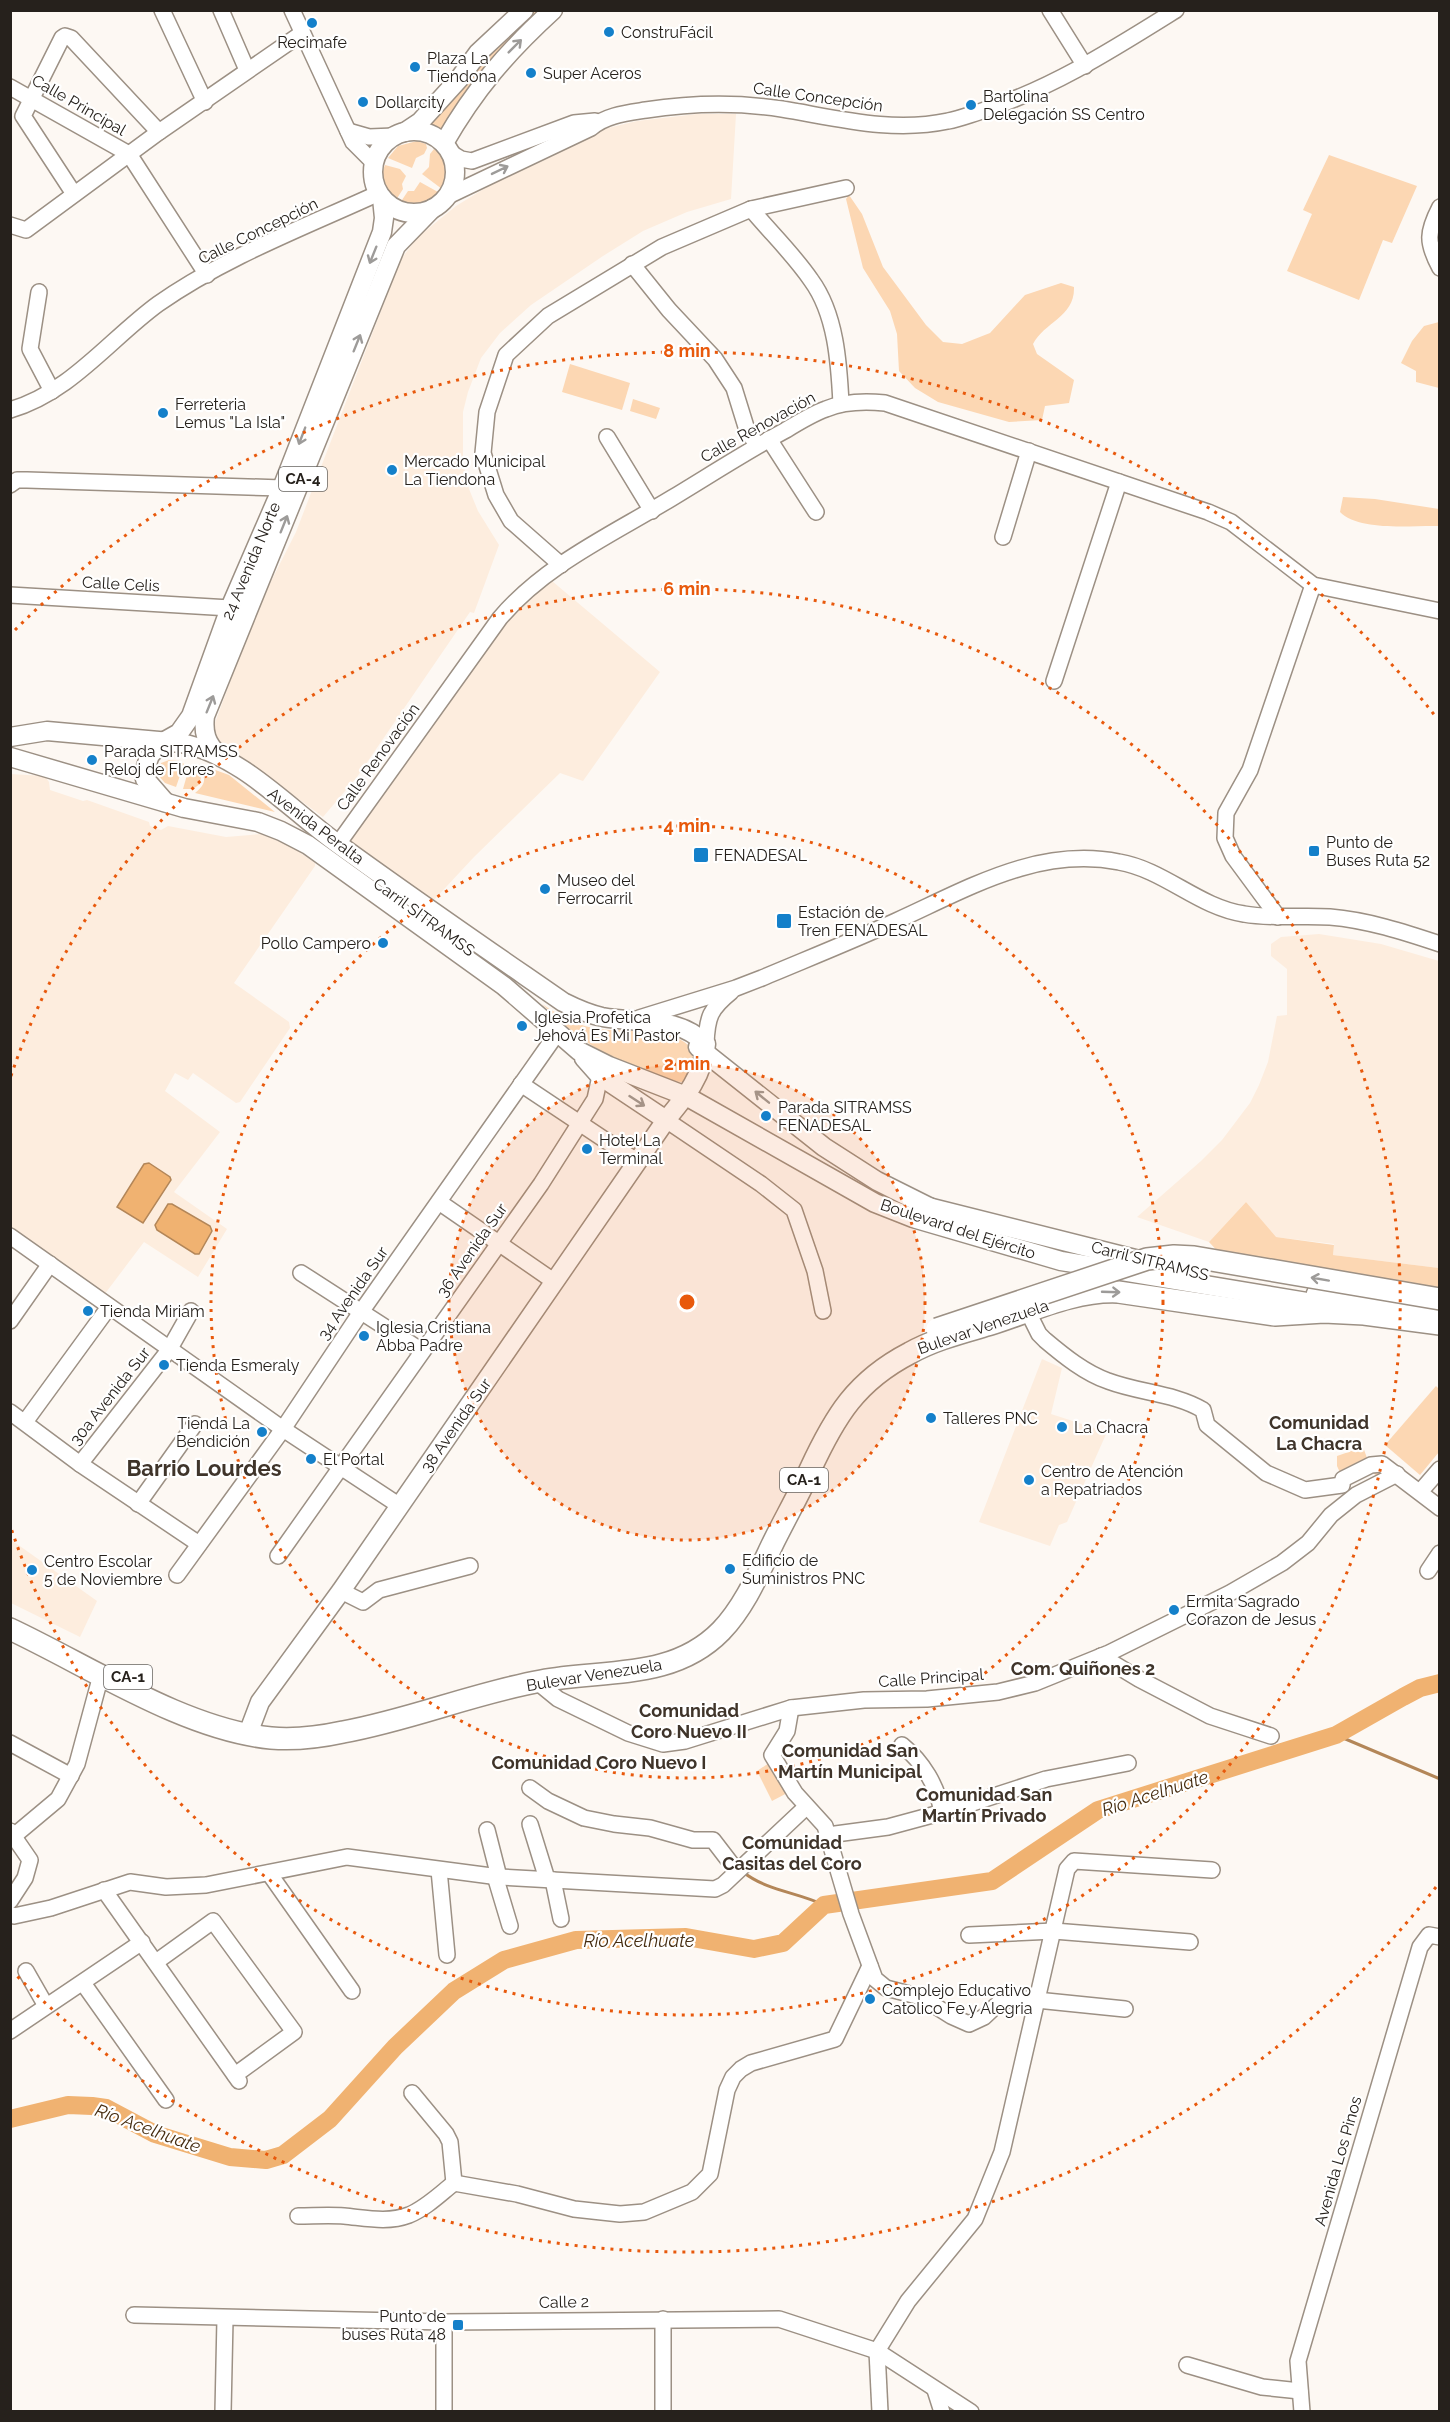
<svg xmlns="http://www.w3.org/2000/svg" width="1450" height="2422" font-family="Raleway,sans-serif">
<rect width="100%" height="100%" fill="#fdf8f3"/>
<g fill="#fdedde">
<polygon points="697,114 736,114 731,199 687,212 643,231 603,256 531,305 500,333 481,358 468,392 463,412 463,463 469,489 478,511 499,545 474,613 470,612 357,777 323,817 218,740 213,728 257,609 296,532 401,259 418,237 456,206 492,184 551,157 604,129 637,121"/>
<polygon points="552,581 660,672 583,781 560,773 474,857 433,901 346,842 517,609"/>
<polygon points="10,774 45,776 49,782 50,790 83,801 87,800 149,822 150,826 161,830 168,826 226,837 261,834 292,847 315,863 315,866 234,983 289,1022 290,1028 240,1102 236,1103 193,1073 188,1080 175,1073 165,1091 220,1132 174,1192 227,1229 198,1277 144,1242 104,1295 11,1228"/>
<polygon points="1319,934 1381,944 1439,961 1439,1268 1333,1255 1334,1244 1275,1237 1246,1202 1209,1242 1137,1217 1201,1161 1222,1140 1250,1103 1259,1085 1268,1062 1277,1016 1287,1015 1287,969 1271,956 1271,944 1281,937"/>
<polygon points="1042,1359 1062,1368 1051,1414 1107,1432 1067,1522 1059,1525 1050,1546 979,1522"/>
<polygon points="10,1539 97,1601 80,1637 11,1603"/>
</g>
<g fill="#fcd7b3">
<polygon points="528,11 544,11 443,132 431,126 430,124 454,93"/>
<polygon points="417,141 426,144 427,148 424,154 416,158 412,168 388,158 398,146"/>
<path d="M434,149C448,158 452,177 442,189L422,174L429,167L430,154Z"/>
<polygon points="1329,155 1417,186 1392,243 1383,240 1359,300 1287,271 1312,214 1303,210"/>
<path d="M385,165L400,169L406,176L402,184L403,189L396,200C385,191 379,178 385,165Z"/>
<path d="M420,182L438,192L436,198C426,207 413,208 400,203L408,191H414Z"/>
<path d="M849,195L862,214L883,267L926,325L943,342L962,344L990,333L1025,295L1061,283L1074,287C1075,317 1044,322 1033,344L1037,354L1074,380L1069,403L1045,406L1042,420L1009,422L938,402L915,388L899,371L897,334L890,311L863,268L846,199Z"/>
<polygon points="1439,322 1440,322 1439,388 1416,382 1416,371 1401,363 1412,341 1424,326"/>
<polygon points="570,364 630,383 622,410 562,392"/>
<polygon points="633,399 660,408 656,419 630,411"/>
<path d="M1343,497L1375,499L1439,509V526C1413,525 1360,532 1340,512Z"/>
<polygon points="169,760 180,761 184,764 176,787 165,783 158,775 161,763"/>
<path d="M199,764L229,775L275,812L195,793C206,784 207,778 198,766Z"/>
<polygon points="193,767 201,777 200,784 193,789 183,789 189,768"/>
<path d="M542,1004C557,1014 574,1024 593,1028C628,1035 675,1020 697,1056L686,1082C672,1083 658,1076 646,1071C598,1053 578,1039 542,1004Z"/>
<polygon points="1246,1202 1276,1237 1334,1245 1333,1255 1439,1268 1439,1290 1222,1256 1209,1242"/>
<polygon points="1436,1386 1439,1389 1439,1452 1420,1475 1385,1445"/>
<polygon points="1363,1447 1370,1466 1386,1465 1379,1482 1370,1466 1343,1479 1337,1466 1337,1456"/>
<polygon points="772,1761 791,1791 772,1801 757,1771"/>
</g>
<g fill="#f0b271" stroke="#b38658" stroke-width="1.5">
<polygon points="149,1163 170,1177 171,1180 143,1223 117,1207 144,1164"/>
<polygon points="168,1204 172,1204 210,1226 212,1231 199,1254 195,1254 157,1230 155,1225"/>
</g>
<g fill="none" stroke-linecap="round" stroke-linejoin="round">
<g stroke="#b38658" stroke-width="3">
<polyline points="1336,1735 1440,1779"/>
<path d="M743,1872C767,1891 797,1892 824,1905"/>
</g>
<polyline stroke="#f0b271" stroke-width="18" points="10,2119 68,2105 92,2106 106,2108 155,2134 230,2157 266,2160 283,2155 330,2119 395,2047 454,1991 504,1960 576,1940 686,1937 754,1949 783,1943 824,1905 992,1881 1098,1810 1336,1735 1403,1697 1420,1688 1440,1683"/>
<g stroke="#9c9084" stroke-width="18">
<g id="minor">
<polyline points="162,10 205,102"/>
<polyline points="221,10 247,70"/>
<polyline points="292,10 353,142 374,163"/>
<polyline points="1050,10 1085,66"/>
<polyline points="10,87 129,154 207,275"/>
<polyline points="348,131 369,137 394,136"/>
<polyline points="451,153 461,159 472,161 574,123 595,121"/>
<polyline points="74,194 23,116 62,38 65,36 71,38 159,132"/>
<path d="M448,196L591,128C606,115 627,113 646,110C692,103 736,102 782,109C837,118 892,133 948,121C959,119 969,115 979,112C1051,89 1112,50 1176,10"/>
<path d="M1440,207C1427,232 1426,242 1440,268"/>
<path d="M751,209C771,233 794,255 811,280C836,314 839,363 841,404"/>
<polyline points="10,225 26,230 159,132 301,34"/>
<polyline points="632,264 669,310 715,359 734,388 747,430 757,445"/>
<polyline points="39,292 30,349 52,391"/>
<path d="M10,410C70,393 110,339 158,304C225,257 305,227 379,193"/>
<polyline points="607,437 652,511"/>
<polyline points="769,439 816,512"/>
<polyline points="10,485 17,480 27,480 282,488"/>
<polyline points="1003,537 1029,451"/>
<polyline points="561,565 511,521 496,495 483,453 487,412 506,355 548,316 662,247 751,209 846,188"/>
<polyline points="10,595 230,608"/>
<polyline points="1054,681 1119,482"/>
<path d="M338,844L500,618C546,564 613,534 672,498C710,475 747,451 786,430C799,422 812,414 826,409C845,401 865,401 885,403L1208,512L1231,522L1313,585L1440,611"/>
<polyline points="1278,917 1233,856 1225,838 1226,813 1250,770 1313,585"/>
<path d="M639,1018L736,988L762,978C807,959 852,941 896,921C967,889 1038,846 1119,862C1165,870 1198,907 1244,914C1272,919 1301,915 1330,917C1367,920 1404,932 1440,944"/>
<path d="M706,1044C707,1017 710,1009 731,992"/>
<polyline points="521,1084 638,1162"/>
<polyline points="666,1120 761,1184 794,1210 815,1271 823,1311"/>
<polyline points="439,1202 555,1282"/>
<polyline points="10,1236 283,1429 400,1506"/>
<polyline points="301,1273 422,1351"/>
<path d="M1028,1312L1039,1334L1045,1340C1064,1356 1085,1373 1108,1381C1140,1393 1174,1393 1203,1410L1207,1425L1266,1473L1305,1490L1342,1485L1343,1479L1371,1465L1382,1464L1440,1508"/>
<polyline points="10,1321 50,1264"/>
<polyline points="10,1412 80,1464 199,1544"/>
<polyline points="25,1422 109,1307"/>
<polyline points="80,1464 169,1350 191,1311"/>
<polyline points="1420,1492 1440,1469"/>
<polyline points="138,1504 195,1424"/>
<polyline points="278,1556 541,1184 595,1099 600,1076"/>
<polyline points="1428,1571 1440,1553"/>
<polyline points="177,1575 283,1429 361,1312 558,1032"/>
<polyline points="341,1591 363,1602 379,1590 470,1566"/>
<polyline points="1101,1656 1139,1679 1210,1716 1271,1736"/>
<polyline points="536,1681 558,1699 628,1733 663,1744 685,1741 791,1708 864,1700 927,1699 998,1692 1035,1683 1109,1653 1230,1593 1282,1563 1308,1543 1331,1515 1356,1495 1397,1474"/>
<polyline points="791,1708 787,1731 772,1755 795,1793 825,1826 851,1914 875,1979 886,1988 921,1997 951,2016 969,2024 984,2017 1000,2002 1017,1998 1125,2009"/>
<polyline points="10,1743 71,1776"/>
<path d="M902,1745C923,1762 937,1786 942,1812"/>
<polyline points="530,1788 548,1801 584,1818 614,1824 650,1828 693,1840 713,1840 736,1870"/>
<polyline points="530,1824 547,1879"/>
<polyline points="487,1830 499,1877"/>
<polyline points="10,1831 30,1860 25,1878 10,1901"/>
<polyline points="15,1835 58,1799 77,1764 101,1675"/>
<polyline points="828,1835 888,1827 951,1810 1046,1779 1128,1763"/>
<polyline points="439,1870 447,1955"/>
<polyline points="269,1873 352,1991"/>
<polyline points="495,1876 510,1926"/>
<polyline points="553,1880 561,1919"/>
<polyline points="104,1890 239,2081"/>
<polyline points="10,1914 14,1916 51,1908 130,1882 166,1887 206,1885 347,1857 499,1877 715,1889 723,1885 806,1807"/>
<polyline points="969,1935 1054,1931 1190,1942"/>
<polyline points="156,1962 213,1921 294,2032 235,2075"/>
<polyline points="26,1971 46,2006"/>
<polyline points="83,1983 166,2100"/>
<polyline points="10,2031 142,1942"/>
<polyline points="412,2093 446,2134 450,2142 454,2183"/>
<polyline points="454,2183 517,2194 574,2209 620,2214 644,2212 692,2192 710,2174 727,2090 733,2077 741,2069 751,2063 835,2039 870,1966"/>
<path d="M298,2216C313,2216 329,2215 344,2216C366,2218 388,2223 409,2215C426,2208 440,2194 454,2183"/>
<polyline points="134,2315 444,2322 779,2319 877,2351 971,2412"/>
<polyline points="444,2322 444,2412"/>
<polyline points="877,2351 908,2301 975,2219 1002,2152 1067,1869 1074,1861 1212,1870"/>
<polyline points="877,2351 880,2412"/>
<polyline points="1187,2365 1262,2387 1300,2391"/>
<polyline points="935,2390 942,2412"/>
<polyline points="223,2412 225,2319"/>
<polyline points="663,2412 663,2319"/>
<polyline points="1302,2412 1298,2361 1420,1947 1429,1935 1440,1937"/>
</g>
</g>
<g stroke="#9c9084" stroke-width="21">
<g id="major">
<circle cx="414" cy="172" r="41"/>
<polyline points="405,132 420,122 459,79 478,53 524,10"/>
<path d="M444,143C475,89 507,52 553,10"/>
<path d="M10,737L47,731L181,743C242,755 289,809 338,844C412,898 488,950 563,1002C575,1008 588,1014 602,1017C639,1024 677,1015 706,1044C703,1076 686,1096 666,1120L341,1591L260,1702L249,1731"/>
<path d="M219,755C206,744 203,732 205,716L396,246L432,209"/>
<polyline points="10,757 184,808 258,822 281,831 308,845 504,986 579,1051 609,1066 686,1096 875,1203 913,1218 1061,1261 1331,1306"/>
<polyline points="165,802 145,779 144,772 150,755 163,742 179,733 191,716 230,608 282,488 382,232 384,218 382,198"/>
<polyline points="698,1047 824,1147 877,1181 933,1209"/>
<polyline points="584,1058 600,1076 666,1120"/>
<polyline points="924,1206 1147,1262"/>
<polyline points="1316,1293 1440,1313"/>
</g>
</g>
<g stroke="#9c9084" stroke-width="24">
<path id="highway" d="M10,1629C89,1666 185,1730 271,1738C295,1740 320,1737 343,1732C410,1720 474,1693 541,1681C603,1669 672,1681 721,1631C745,1606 759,1572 774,1541C786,1517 799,1494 810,1470C835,1416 856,1381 910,1353C935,1339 964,1332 991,1324C1032,1311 1075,1290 1118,1292L1275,1315L1324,1312L1364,1314L1440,1324"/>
</g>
<use href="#minor" stroke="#fff" stroke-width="15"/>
<use href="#major" stroke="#fff" stroke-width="18"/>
<use href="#highway" stroke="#fff" stroke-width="21"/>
<g stroke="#9c9084" stroke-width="24" stroke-linecap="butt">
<polyline id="highway-bridge" points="937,1329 1147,1259 1174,1256 1194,1257 1440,1299"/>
</g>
<use href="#highway-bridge" stroke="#fff" stroke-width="21"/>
</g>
<defs><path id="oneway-shaft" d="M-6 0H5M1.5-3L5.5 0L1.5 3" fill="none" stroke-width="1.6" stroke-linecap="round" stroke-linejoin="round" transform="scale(1.5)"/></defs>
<g stroke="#9d9b99">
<use href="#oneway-shaft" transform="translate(515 46) rotate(-45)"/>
<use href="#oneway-shaft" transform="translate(500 170) rotate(-26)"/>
<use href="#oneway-shaft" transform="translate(373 255) rotate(112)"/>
<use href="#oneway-shaft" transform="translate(357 343) rotate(-68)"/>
<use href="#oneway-shaft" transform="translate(302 436) rotate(111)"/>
<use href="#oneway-shaft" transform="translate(284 524) rotate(-68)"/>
<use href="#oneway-shaft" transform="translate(210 704) rotate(-68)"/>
<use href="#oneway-shaft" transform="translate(762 1097) rotate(-141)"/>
<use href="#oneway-shaft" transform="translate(637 1101) rotate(33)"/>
<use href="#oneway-shaft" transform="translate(1320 1279) rotate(-170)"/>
<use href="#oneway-shaft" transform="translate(1111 1292) rotate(2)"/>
</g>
<circle cx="687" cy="1302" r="238" fill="#e8590c" fill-opacity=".12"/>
<g fill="none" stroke="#e8590c" stroke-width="3" stroke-dasharray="3 6">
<circle cx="687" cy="1302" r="238"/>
<circle cx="687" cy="1302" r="476"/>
<path d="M11 1076A713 713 0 1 1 11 1528"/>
<path d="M1436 1887A951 951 0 0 1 15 1974M15 630A951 951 0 0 1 1436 717"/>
</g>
<g fill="#1480ca" stroke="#fff" stroke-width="2">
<circle cx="312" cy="23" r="6"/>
<circle cx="609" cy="32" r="6"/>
<circle cx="415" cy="67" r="6"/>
<circle cx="531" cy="73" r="6"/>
<circle cx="363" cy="102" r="6"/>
<circle cx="971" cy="105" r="6"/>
<circle cx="163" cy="413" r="6"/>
<circle cx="392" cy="470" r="6"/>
<circle cx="92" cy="760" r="6"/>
<rect x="1308" y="845" width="12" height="12" rx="3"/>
<rect x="693" y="847" width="16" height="16" rx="3"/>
<circle cx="545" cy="889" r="6"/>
<rect x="776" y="913" width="16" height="16" rx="3"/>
<circle cx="383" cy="943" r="6"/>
<circle cx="522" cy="1026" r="6"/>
<circle cx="766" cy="1116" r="6"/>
<circle cx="587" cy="1149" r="6"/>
<circle cx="88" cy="1311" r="6"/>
<circle cx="364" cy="1336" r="6"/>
<circle cx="164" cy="1365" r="6"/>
<circle cx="931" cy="1418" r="6"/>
<circle cx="1062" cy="1427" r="6"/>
<circle cx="262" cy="1432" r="6"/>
<circle cx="311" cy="1459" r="6"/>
<circle cx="1029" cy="1480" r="6"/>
<circle cx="730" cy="1569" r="6"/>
<circle cx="32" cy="1570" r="6"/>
<circle cx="1174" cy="1610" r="6"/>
<circle cx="870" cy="1999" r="6"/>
<rect x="452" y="2319" width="12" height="12" rx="3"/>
</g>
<g text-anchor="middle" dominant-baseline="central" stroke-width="4.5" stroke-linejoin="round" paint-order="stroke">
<g fill="#fff" stroke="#676460" stroke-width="1.5">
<rect x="279" y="467" width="48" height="24" rx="4.5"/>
<rect x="780" y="1468" width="48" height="24" rx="4.5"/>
<rect x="104" y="1665" width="48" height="24" rx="4.5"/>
</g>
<g font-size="15" font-weight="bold" fill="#26211c">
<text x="303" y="479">CA-4</text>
<text x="804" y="1480">CA-1</text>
<text x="128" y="1677">CA-1</text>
</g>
<g font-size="16" fill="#26211c" stroke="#fff" text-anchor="start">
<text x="621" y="32">ConstruFácil</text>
<text x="312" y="42" text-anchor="middle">Recimafe</text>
<text x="427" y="58">Plaza La<tspan x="427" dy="18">Tiendona</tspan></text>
<text x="543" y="73">Super Aceros</text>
<text x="983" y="96">Bartolina<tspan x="983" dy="18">Delegación SS Centro</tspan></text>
<text x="375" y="102">Dollarcity</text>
<text x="175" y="404">Ferreteria<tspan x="175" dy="18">Lemus "La Isla"</tspan></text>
<text x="404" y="461">Mercado Municipal<tspan x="404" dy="18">La Tiendona</tspan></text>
<text x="104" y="751">Parada SITRAMSS<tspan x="104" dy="18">Reloj de Flores</tspan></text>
<text x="1326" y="842">Punto de<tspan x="1326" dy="18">Buses Ruta 52</tspan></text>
<text x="714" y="855">FENADESAL</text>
<text x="557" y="880">Museo del<tspan x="557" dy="18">Ferrocarril</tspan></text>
<text x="798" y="912">Estación de<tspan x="798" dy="18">Tren FENADESAL</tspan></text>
<text x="371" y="943" text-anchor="end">Pollo Campero</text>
<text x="534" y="1017">Iglesia Profetica<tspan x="534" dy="18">Jehová Es Mi Pastor</tspan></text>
<text x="778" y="1107">Parada SITRAMSS<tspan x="778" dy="18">FENADESAL</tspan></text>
<text x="599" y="1140">Hotel La<tspan x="599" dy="18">Terminal</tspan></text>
<text x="100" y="1311">Tienda Miriam</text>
<text x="376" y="1327">Iglesia Cristiana<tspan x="376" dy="18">Abba Padre</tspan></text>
<text x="176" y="1365">Tienda Esmeraly</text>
<text x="943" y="1418">Talleres PNC</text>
<text x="250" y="1423" text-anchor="end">Tienda La<tspan x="250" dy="18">Bendición</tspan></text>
<text x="1074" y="1427">La Chacra</text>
<text x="323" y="1459">El Portal</text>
<text x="1041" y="1471">Centro de Atención<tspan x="1041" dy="18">a Repatriados</tspan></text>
<text x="742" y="1560">Edificio de<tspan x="742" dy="18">Suministros PNC</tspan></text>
<text x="44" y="1561">Centro Escolar<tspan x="44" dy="18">5 de Noviembre</tspan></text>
<text x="1186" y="1601">Ermita Sagrado<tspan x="1186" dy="18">Corazon de Jesus</tspan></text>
<text x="882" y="1990">Complejo Educativo<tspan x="882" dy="18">Catolico Fe y Alegria</tspan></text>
<text x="446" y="2316" text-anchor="end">Punto de<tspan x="446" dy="18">buses Ruta 48</tspan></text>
</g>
<g font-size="16" fill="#26211c" stroke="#fff">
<text transform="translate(818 97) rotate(8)">Calle Concepción</text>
<text transform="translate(79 105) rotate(30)">Calle Principal</text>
<text transform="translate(258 231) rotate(-26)">Calle Concepción</text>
<text transform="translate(758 427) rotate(-29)">Calle Renovación</text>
<text transform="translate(251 561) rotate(-67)">24 Avenida Norte</text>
<text transform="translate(121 584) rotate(3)">Calle Celis</text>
<text transform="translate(378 757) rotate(-54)">Calle Renovación</text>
<text transform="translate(316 826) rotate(37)">Avenida Peralta</text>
<text transform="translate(424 917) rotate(36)">Carril SITRAMSS</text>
<text transform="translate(958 1229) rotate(18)">Boulevard del Ejército</text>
<text transform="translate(472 1250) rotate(-55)">36 Avenida Sur</text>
<text transform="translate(1150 1261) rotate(14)">Carril SITRAMSS</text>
<text transform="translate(353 1293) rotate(-55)">34 Avenida Sur</text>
<text transform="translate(983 1327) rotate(-19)">Bulevar Venezuela</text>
<text transform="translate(110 1396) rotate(-52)">30a Avenida Sur</text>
<text transform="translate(456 1425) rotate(-55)">38 Avenida Sur</text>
<text transform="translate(594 1675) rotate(-9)">Bulevar Venezuela</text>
<text transform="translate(931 1678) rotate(-4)">Calle Principal</text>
<text transform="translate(1338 2161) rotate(-74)">Avenida Los Pinos</text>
<text transform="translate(564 2302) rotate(-1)">Calle 2</text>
</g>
<g font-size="18" font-weight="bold" fill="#3f342a" stroke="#fff">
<text x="1319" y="1422">Comunidad<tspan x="1319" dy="21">La Chacra</tspan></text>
<text x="1083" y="1668">Com. Quiñones 2</text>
<text x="689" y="1710">Comunidad<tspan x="689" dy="21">Coro Nuevo II</tspan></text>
<text x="850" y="1750">Comunidad San<tspan x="850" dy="21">Martín Municipal</tspan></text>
<text x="599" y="1762">Comunidad Coro Nuevo I</text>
<text x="984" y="1794">Comunidad San<tspan x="984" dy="21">Martín Privado</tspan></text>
<text x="792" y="1842">Comunidad<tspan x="792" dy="21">Casitas del Coro</tspan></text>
</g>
<g font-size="18" font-style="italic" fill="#462d11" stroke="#fff">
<text transform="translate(1155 1793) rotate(-18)">Río Acelhuate</text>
<text x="639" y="1940">Río Acelhuate</text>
<text transform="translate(148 2128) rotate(20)">Río Acelhuate</text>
</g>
<g font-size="22" font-weight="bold" fill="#3f342a" stroke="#fff">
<text x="204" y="1468">Barrio Lourdes</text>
</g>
</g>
<circle cx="687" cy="1302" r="9" fill="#e8590c" stroke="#fff" stroke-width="3"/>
<g font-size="18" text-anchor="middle" font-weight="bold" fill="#e8590c" stroke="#fff" stroke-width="4.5" stroke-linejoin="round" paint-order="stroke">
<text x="687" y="357">8 min</text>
<text x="687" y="595">6 min</text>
<text x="687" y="832">4 min</text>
<text x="687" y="1070">2 min</text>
</g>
<rect width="1450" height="2422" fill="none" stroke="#26211c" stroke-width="24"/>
</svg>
